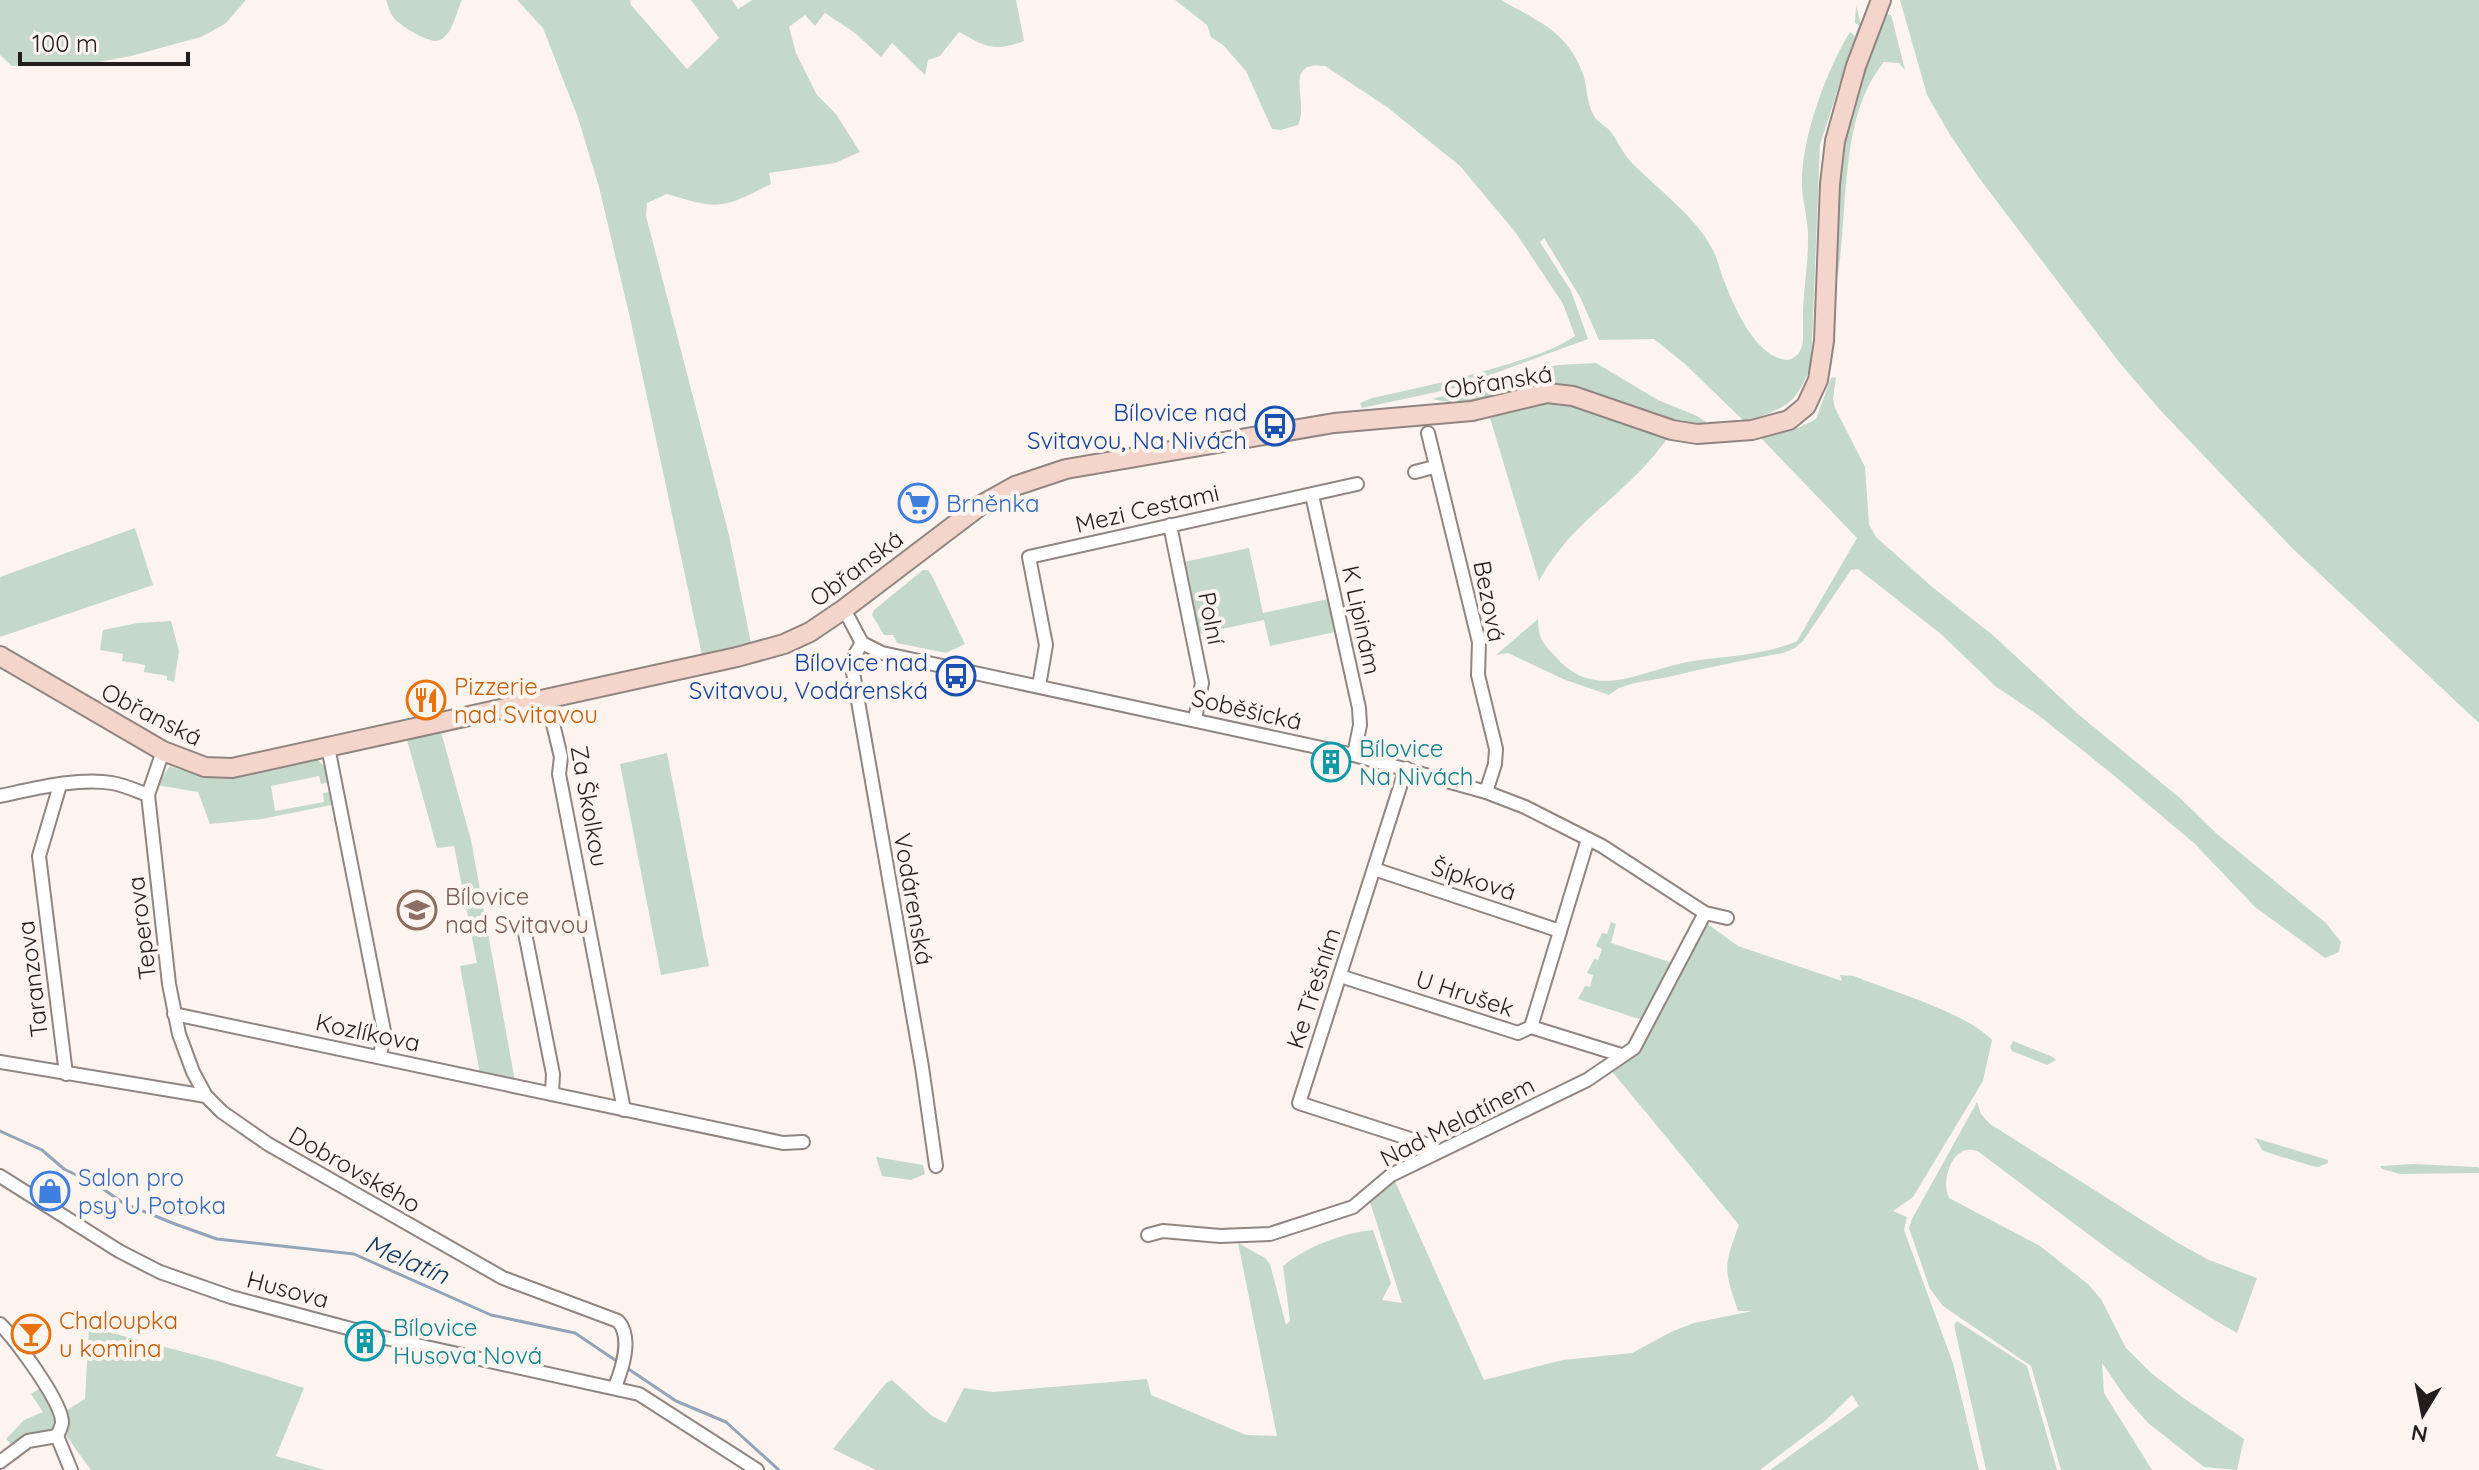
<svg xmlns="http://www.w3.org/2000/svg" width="2479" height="1470" font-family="Quicksand,sans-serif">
<rect width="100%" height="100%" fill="#fef4ef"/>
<g fill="#c4d9ca">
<polygon points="0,0 246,0 225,24 201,37 131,56 93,63 12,66 0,55"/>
<path d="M386,0H462C456,12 453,34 440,40C431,45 400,26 394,18C390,14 388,5 386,0Z"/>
<path d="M517,0H630L631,5L687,69L719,38L691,0H732L738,9L752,0H1016L1024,41C994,52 986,47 959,32L940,56L928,60L925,75L892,43L881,57L855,33L825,13L815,26L805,15L789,27L796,53L817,95L836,114L860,152L835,163L769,173L771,184C722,209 720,210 667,194L647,203L646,216L729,535L751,643L702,655L631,322L599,187L578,118L543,28Z"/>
<path d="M1175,0H1501C1537,21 1567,30 1583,74C1588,89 1586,106 1597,120C1601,124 1607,127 1611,132C1619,143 1624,156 1635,166C1661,192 1696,217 1713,250C1718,259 1719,269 1723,278C1733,304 1750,345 1776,357C1782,359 1787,362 1793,358C1805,351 1803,337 1803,325C1802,297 1808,269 1808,241C1809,223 1803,205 1802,187C1800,141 1826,71 1850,32L1855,36L1859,25L1855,23L1856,6L1862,28L1859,39L1855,38L1851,48L1820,145L1811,365C1794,408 1787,406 1745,422L1685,364L1654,339L1599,340L1580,297L1544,238L1540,242L1571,291L1588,339L1455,388L1362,408L1360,403L1372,398C1419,388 1466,377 1512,363C1533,356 1556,349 1575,336L1563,304L1516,233L1460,166L1387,107L1325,66C1281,60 1310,101 1298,125L1281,130L1272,129L1246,71L1223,45L1211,37L1207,25Z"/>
<polygon points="1900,0 2479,0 2479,723 2292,548 2161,411 2119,362 1979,178 1949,133 1927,95"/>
<path d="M1885,13L1891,15L1893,22L1905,70L1899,63L1884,62C1834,123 1852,225 1833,299L1838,162L1847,117Z"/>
<polygon points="1596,363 1658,400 1697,416 1709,424 1679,423 1584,390 1551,383 1507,397 1465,405 1432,399 1557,365"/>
<path d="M1836,377L1833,399L1835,408L1865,467L1869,524L1876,537L1931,586L1995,637L2078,714L2181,799L2216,833L2326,923L2341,942L2339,952L2325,958L2255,907L2195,844L2111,773L2038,715L1995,686L1941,634L1858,569L1851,570L1803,641L1795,648L1783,653C1745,660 1706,668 1668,677C1650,681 1623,682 1609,695L1563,679L1508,653L1496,655L1538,619C1539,639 1541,641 1555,656C1596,704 1642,669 1693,661C1726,656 1766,655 1797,641L1857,538L1761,438L1798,428L1816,419L1831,378Z"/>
<path d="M1553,401L1668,438C1659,449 1650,461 1640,471C1601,511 1568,529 1539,581L1490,418Z"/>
<polygon points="135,528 153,585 0,637 0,577"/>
<polygon points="1249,548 1263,613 1328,599 1335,632 1270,646 1264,620 1199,634 1184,562"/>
<polygon points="923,570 928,570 932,576 965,644 946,653 897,643 893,635 884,635 872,615 874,610"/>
<polygon points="171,621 179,651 174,682 167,680 167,676 144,672 145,665 122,661 123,654 100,650 103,630 138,623"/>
<polygon points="441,732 471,840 515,1081 480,1074 460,966 477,963 454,846 437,848 407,740"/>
<polygon points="667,753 709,966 661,975 620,764"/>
<path d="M317,759L326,768L329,782L321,784L319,776L271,786L275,811L324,802L323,793L329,792L331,805L262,819L210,824L198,792L156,785L170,766C222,786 264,770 317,759Z"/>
<polygon points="1611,922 1616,924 1611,943 1673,963 1645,1021 1578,999 1585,986 1590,987 1593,975 1587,973 1594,959 1598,960 1602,949 1596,946 1602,933 1607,934"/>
<path d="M1705,922L1738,946L1842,981L1840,975L1854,976C1891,991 1967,1013 1992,1040L1983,1081L1913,1197L1893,1211L1907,1217L1904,1230L1953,1363L1979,1470H1770L1859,1406L1852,1395L1826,1420L1760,1470H876L833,1449L886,1383L892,1380L932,1416L946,1423L964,1388L993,1392L1147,1379L1151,1395L1246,1435L1277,1436L1238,1243L1265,1258L1270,1264L1286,1325L1290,1321L1283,1266C1308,1246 1342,1233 1373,1230L1391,1283L1382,1300L1402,1303L1370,1202L1394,1179L1484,1380L1563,1360L1632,1353L1671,1332L1694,1323L1752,1311H1738C1724,1269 1723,1268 1739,1225L1610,1069L1638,1048Z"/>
<polygon points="2013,1041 2053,1057 2056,1060 2047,1065 2012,1051 2010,1047"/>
<path d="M1977,1102L1981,1114L1990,1124L2178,1243L2209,1260L2257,1278L2237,1333C2145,1281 2063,1215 1979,1152C1954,1140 1940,1179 1949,1198L2040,1246L2088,1284L2101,1299L2126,1348L2150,1372L2182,1397L2244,1439L2237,1470L2204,1467L2148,1423L2126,1398L2102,1363L2104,1393L2152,1470H2061L2031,1366L1943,1306L1930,1289L1909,1228L1912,1219Z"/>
<polygon points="2255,1138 2328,1160 2328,1163 2318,1167 2312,1166 2263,1151"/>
<polygon points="876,1157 923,1165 925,1174 911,1180 882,1176"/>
<polygon points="2414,1164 2476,1167 2479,1168 2479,1173 2400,1174 2382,1169 2380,1166"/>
<polygon points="1957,1321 2027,1366 2057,1470 1986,1470 1954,1325"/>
<polygon points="89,1327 218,1361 304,1388 276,1456 325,1470 91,1470 62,1430 67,1410 85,1399"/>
<polygon points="42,1387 55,1412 56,1427 13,1446 6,1439 24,1420 43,1412 31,1394"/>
</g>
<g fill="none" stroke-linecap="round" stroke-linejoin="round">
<g stroke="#92a4b7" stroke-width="3">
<polyline points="0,1131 42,1150 64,1169 99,1186 123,1203 175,1224 217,1239 354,1254 491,1315 575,1333 618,1362"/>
<polyline points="627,1368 676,1401 726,1422 779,1470"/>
</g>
<g stroke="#908580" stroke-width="16">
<g id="street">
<polyline points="1428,433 1479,642 1478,675 1496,749 1495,764 1486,792"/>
<polyline points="1415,472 1434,467"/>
<polyline points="1312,495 1359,708 1360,725 1354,755"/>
<polyline points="1170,525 1202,683 1195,719"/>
<polyline points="844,609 862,643 882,653 1354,755 1486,792 1525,807 1602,846 1705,913 1727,918"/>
<polyline points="862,643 851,661 922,1067 936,1166"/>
<polyline points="1039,686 1046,645 1029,557 1357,484"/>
<polyline points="547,699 561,757 559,774 624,1110"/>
<polyline points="328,747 384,1031 380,1057"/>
<path d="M163,751L148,795L169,984L179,1034L193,1072L206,1096L222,1112L268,1144L503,1278L618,1321C633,1338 622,1369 615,1387"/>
<polyline points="1406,768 1299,1103 1432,1146"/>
<polyline points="60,785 39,856 66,1074"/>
<path d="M0,796C33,789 79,777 112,783C124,785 137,791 148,795"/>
<polyline points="1374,869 1560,931"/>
<polyline points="524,928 553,1074 552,1094"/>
<polyline points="1340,976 1518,1033 1531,1027 1621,1055"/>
<polyline points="174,1014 783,1143 803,1142"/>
<polyline points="1531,1027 1588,839"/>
<polyline points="0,1062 206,1096"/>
<polyline points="0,1176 119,1251 160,1272 231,1297 385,1338 639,1394 757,1470"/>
<polyline points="1148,1235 1163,1231 1220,1236 1270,1234 1353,1207 1391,1175 1587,1080 1634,1048 1705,913"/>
<path d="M0,1324C15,1339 63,1403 62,1423C61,1428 59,1432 57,1436"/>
<polyline points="57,1436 71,1470"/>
<polyline points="0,1462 28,1441 57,1436"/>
</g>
</g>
<g stroke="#908580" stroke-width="22">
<polyline id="secondary" points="0,656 163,751 205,767 232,768 737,657 784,644 810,632 844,609 981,505 1015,486 1066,469 1334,423 1472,411 1547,393 1573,396 1672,430 1697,434 1752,430 1789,420 1806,406 1818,380 1824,341 1830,184 1835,141 1856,66 1881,0"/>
</g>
<use href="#street" stroke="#fff" stroke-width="12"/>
<use href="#secondary" stroke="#f4d5cb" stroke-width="18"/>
</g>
<defs>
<g id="bus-ring" transform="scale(2)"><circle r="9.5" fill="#fef4ef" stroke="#1a4fb4" stroke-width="1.5"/><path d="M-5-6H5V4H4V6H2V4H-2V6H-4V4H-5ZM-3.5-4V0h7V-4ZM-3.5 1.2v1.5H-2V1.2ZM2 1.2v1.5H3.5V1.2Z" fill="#1a4fb4"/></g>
<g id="supermarket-ring" transform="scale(2)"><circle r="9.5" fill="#fef4ef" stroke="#3f7fe0" stroke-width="1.5"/><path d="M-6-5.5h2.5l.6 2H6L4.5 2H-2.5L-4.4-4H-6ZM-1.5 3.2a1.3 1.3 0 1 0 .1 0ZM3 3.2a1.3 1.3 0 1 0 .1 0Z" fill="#3f7fe0"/></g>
<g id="restaurant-ring" transform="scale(2)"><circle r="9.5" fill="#fef4ef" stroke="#e8710a" stroke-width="1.5"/><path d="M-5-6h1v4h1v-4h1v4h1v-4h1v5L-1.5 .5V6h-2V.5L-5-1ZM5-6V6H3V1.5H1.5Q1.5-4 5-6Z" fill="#e8710a"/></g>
<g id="building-ring" transform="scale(2)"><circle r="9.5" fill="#fef4ef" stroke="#0f9aa8" stroke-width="1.5"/><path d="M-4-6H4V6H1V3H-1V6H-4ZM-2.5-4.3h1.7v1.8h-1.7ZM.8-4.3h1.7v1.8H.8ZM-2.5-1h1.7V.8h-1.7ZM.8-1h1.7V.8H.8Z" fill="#0f9aa8"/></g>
<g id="school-ring" transform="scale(2)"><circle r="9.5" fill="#fef4ef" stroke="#8d6e63" stroke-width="1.5"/><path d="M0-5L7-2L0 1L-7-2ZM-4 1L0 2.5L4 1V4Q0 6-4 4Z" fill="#8d6e63"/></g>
<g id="shop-ring" transform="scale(2)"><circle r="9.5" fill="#fef4ef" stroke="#3f7fe0" stroke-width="1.5"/><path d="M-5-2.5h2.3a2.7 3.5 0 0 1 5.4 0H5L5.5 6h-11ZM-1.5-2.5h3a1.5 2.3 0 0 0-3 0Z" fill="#3f7fe0"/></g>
<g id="bar-ring" transform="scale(2)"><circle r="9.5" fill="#fef4ef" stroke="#e8710a" stroke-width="1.5"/><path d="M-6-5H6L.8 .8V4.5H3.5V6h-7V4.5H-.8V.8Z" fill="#e8710a"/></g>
</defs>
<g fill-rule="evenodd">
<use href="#bus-ring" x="1275" y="426"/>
<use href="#supermarket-ring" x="918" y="503"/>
<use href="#bus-ring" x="956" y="676"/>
<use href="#restaurant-ring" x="426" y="700"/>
<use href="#building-ring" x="1331" y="762"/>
<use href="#school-ring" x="417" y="910"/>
<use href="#shop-ring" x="50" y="1191"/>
<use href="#bar-ring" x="31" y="1334"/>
<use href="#building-ring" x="365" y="1341"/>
</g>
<g text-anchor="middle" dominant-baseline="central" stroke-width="8" stroke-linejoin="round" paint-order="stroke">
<g font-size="24" fill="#231e1c" stroke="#fef4ef">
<text transform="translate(1498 381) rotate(-9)">Obřanská</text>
<text transform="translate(1147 508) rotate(-13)">Mezi Cestami</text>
<text transform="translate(856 568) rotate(-37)">Obřanská</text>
<text transform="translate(1490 601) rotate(79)">Bezová</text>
<text transform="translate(1212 618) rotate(79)">Polní</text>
<text transform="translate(1362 620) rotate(78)">K Lipinám</text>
<text transform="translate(1247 709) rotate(13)">Soběšická</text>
<text transform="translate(152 714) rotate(27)">Obřanská</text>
<text transform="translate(590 806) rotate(80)">Za Školkou</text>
<text transform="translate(1474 879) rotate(18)">Šípková</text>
<text transform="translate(914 899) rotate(80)">Vodárenská</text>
<text transform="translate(141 928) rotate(-97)">Teperova</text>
<text transform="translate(32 979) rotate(-97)">Taranzova</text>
<text transform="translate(1313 988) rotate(-72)">Ke Třešním</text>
<text transform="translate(1465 993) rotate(18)">U Hrušek</text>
<text transform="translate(368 1032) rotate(12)">Kozlíkova</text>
<text transform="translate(1457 1121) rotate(-27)">Nad Melatínem</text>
<text transform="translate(355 1169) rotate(30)">Dobrovského</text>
<text transform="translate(288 1289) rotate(15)">Husova</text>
</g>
<g font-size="24" fill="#164399" stroke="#fef4ef" text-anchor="end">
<text x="1247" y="412">Bílovice nad<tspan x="1247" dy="28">Svitavou, Na Nivách</tspan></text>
<text x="928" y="662">Bílovice nad<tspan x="928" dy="28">Svitavou, Vodárenská</tspan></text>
</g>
<g font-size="24" fill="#366cbe" stroke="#fef4ef" text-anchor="start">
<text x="946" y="503">Brněnka</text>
<text x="78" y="1177">Salon pro<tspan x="78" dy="28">psy U Potoka</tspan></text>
</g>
<g font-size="24" fill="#c56008" stroke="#fef4ef" text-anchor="start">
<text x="454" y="686">Pizzerie<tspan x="454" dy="28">nad Svitavou</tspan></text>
<text x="59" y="1320">Chaloupka<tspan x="59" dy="28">u komina</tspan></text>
</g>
<g font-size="24" fill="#0d838f" stroke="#fef4ef" text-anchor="start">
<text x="1359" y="748">Bílovice<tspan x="1359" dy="28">Na Nivách</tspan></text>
<text x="393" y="1327">Bílovice<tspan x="393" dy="28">Husova Nová</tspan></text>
</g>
<g font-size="24" fill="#785e54" stroke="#fef4ef" text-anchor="start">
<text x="445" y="896">Bílovice<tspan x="445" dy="28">nad Svitavou</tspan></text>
</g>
<g font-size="26" font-style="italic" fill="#113a60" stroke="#fef4ef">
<text transform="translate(407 1259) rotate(23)">Melatín</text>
</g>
</g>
<g transform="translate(2423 1414) rotate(190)" stroke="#fef4ef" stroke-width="6" paint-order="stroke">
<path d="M0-6L14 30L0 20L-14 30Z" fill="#231e1c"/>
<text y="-12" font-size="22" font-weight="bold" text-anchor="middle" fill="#231e1c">N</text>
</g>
<path d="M20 52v12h168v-12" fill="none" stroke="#231e1c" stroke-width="4"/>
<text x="32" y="52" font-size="24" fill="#231e1c" stroke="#fef4ef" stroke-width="6" paint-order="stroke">100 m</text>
</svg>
